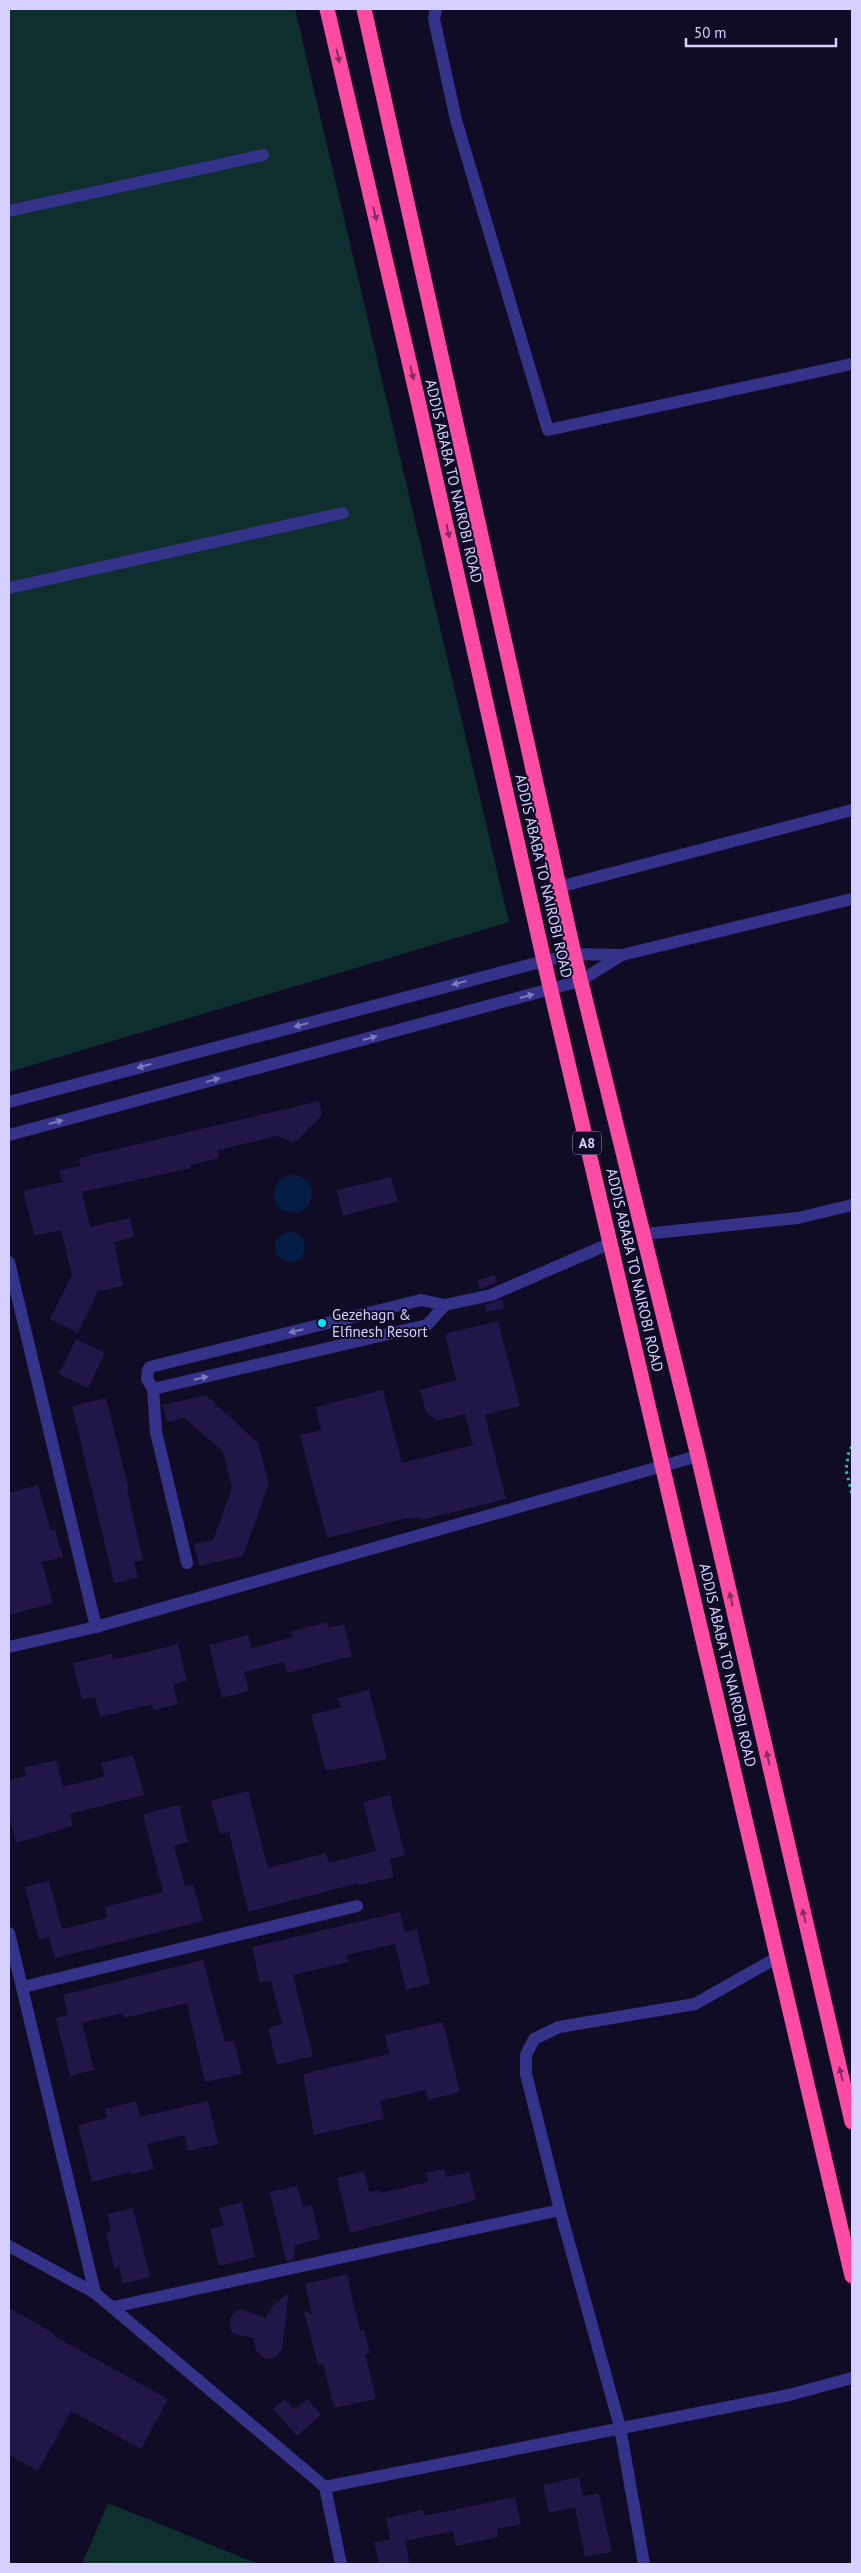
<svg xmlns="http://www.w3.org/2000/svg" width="861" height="2573" font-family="'PT Sans',sans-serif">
<rect width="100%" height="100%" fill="#100c25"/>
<g fill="#0e2f2e">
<polygon points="9,9 295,9 509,922 9,1072"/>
<polygon points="108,2503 258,2564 82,2564"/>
</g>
<g fill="#051d45">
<circle cx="293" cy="1194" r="19"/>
<circle cx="290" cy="1247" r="15"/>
</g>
<g fill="#201648">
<polygon points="319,1101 322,1115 299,1139 293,1142 277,1136 218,1150 219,1158 190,1165 191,1168 82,1192 90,1227 130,1218 134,1237 114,1242 123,1286 98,1291 78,1333 50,1319 72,1275 61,1230 35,1236 23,1191 62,1182 59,1170 80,1166 79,1158"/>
<polygon points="391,1177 398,1201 343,1216 337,1190"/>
<polygon points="495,1275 497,1283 480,1289 478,1280"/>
<polygon points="502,1299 504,1308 486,1312 484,1305"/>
<polygon points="498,1321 520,1406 485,1415 506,1499 421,1520 420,1517 404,1519 327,1538 300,1435 321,1430 316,1407 383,1390 402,1463 473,1445 465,1414 437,1421 426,1412 420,1390 456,1380 445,1334"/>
<polygon points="76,1339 105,1353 88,1388 59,1374"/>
<polygon points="206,1395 258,1443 269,1483 243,1556 199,1566 194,1544 213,1540 232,1488 223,1452 185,1418 167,1422 163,1405"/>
<polygon points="106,1398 129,1490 127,1490 143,1560 134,1562 138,1578 114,1583 72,1406"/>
<polygon points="38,1485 51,1531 55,1530 63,1557 42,1562 53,1603 9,1615 9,1493"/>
<polygon points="327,1622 328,1628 344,1624 352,1656 287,1673 284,1662 244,1672 249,1691 222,1698 209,1645 248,1635 252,1648 293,1637 292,1631"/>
<polygon points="178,1644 187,1681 173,1684 178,1704 154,1710 152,1704 100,1717 95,1697 82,1700 73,1663 112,1654 113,1660"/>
<polygon points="369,1690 387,1759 326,1771 311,1715 341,1707 338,1698"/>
<polygon points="133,1755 144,1795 70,1814 73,1826 16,1843 9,1816 9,1780 26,1776 24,1768 56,1760 63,1787 105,1776 101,1763"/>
<polygon points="248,1791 268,1868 326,1853 329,1863 376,1851 363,1802 390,1795 405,1855 390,1859 394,1877 358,1885 358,1883 248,1912 229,1832 220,1834 211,1801"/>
<polygon points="179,1805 188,1842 174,1846 185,1886 193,1884 203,1921 55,1958 49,1937 39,1940 25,1887 49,1881 62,1929 107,1918 105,1907 163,1892 143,1814"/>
<polygon points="400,1912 405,1932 417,1929 430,1984 406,1990 395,1944 346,1955 348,1962 293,1975 313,2056 277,2065 268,2028 282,2024 271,1981 260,1983 252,1947"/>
<polygon points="203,1960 225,2042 234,2040 242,2074 205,2082 187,2003 124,2018 123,2013 82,2023 94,2070 70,2076 56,2018 68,2015 63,1995"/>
<polygon points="443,2022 460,2092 428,2100 426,2090 380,2101 384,2119 314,2135 303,2074 389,2054 385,2035"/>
<polygon points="136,2101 140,2117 208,2101 218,2144 188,2151 185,2135 147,2144 154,2169 131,2175 131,2172 92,2182 78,2125 107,2118 105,2109"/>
<polygon points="444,2169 446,2177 469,2172 476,2200 350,2233 337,2178 364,2171 369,2192 379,2190 380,2193 428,2182 426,2173"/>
<polygon points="297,2186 303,2207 312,2205 320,2239 295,2245 293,2260 286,2261 270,2192"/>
<polygon points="242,2202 255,2257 219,2266 210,2229 224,2225 219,2208"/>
<polygon points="133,2208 150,2277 123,2284 119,2267 114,2268 106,2233 111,2231 107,2214"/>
<polygon points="347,2274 360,2331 364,2330 370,2353 365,2354 376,2399 334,2408 323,2364 318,2365 304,2311 312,2314 305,2284"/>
<polygon points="289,2292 282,2349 276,2357 265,2359 256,2351 253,2338 234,2334 230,2329 230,2319 236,2311 241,2309 265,2318 272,2307"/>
<polygon points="9,2308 55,2334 54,2336 168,2399 141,2449 71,2411 38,2471 9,2455"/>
<polygon points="285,2399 294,2409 307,2399 321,2415 297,2436 273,2409"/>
<polygon points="579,2477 583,2496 599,2493 612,2552 585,2557 575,2507 549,2513 543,2485"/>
<polygon points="515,2497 521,2524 497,2529 498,2537 456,2546 453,2531 405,2541 410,2564 379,2564 374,2542 390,2539 386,2518 423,2510 424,2516"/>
</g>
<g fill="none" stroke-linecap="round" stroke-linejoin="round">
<polyline stroke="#22c1b5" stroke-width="3" stroke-dasharray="2.5 4" stroke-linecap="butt" points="852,1447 849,1450 846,1470 852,1494"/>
<g stroke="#343289" stroke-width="12">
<polyline points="436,9 434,19 456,120 548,430 852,364"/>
<polyline points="9,211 263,155"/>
<polyline points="9,588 343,513"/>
<polyline points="559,887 852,810"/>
<polyline points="9,1102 544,961 574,954 622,955 852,899"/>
<polyline points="9,1135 580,981 622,955"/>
<polyline points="645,1234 798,1218 852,1205"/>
<polyline points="9,1262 96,1627"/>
<polyline points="153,1389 427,1325 445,1305"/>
<polyline points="187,1563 156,1432 153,1389 147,1379 148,1370 150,1367 421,1300 445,1305 491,1295 611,1243"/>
<polyline points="9,1647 96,1627 698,1456"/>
<polyline points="9,1933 95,2293 325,2487 341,2564"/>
<polyline points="23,1987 357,1906"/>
<polyline points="9,2246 95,2293"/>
<polyline points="113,2307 560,2210"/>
<polyline points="325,2487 789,2395 852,2378"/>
<polyline points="644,2564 620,2427 560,2210 526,2074 526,2055 534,2039 559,2027 695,2004 778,1957"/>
</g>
<g stroke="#ff4ba3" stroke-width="15">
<polyline points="327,9 417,396 544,961 852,2276"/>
<polyline points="364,9 574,954 698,1456 852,2122"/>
</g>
</g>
<defs><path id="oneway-solid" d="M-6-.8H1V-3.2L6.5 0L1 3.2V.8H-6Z" transform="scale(1.25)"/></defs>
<g fill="#882c64">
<use href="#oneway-solid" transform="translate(338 56) rotate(77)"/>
<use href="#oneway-solid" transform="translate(375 214) rotate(77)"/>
<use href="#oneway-solid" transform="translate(412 373) rotate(77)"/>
<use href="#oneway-solid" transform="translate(448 531) rotate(77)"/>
<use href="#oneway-solid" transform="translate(731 1599) rotate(-103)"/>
<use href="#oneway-solid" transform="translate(768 1758) rotate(-103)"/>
<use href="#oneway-solid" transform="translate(804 1916) rotate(-103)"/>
<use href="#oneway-solid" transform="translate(841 2074) rotate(-103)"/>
</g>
<g fill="#7c79be">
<use href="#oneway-solid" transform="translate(459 983) rotate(165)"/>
<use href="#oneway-solid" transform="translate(527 996) rotate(-15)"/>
<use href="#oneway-solid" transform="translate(301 1025) rotate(165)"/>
<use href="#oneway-solid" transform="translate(370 1038) rotate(-15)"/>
<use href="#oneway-solid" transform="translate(144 1066) rotate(165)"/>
<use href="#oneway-solid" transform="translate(213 1080) rotate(-15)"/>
<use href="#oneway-solid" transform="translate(56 1122) rotate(-15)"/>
<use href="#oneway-solid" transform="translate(296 1331) rotate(166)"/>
<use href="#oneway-solid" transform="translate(201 1378) rotate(-13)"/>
</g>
<circle fill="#00e5fb" stroke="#100c25" stroke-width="2" cx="322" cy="1323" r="5"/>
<g text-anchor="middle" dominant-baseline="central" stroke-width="4" stroke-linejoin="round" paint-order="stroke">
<rect fill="#100c25" stroke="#9a95be" stroke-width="1" x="573" y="1131.5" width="28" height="23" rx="4"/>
<g font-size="14" font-weight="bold" fill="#d5d0ff">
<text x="587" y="1143">A8</text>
</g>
<g font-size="15" fill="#d5d0ff" stroke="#100c25">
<text transform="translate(454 481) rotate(77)">ADDIS ABABA TO NAIROBI ROAD</text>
<text transform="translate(544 876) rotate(77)">ADDIS ABABA TO NAIROBI ROAD</text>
<text transform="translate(635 1270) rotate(77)">ADDIS ABABA TO NAIROBI ROAD</text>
<text transform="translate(728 1665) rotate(77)">ADDIS ABABA TO NAIROBI ROAD</text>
</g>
<g font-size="15" fill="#d5d0ff" stroke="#100c25" text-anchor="start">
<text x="332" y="1314">Gezehagn &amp;<tspan x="332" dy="17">Elfinesh Resort</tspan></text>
</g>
</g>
<rect width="861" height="2573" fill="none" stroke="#d5d0ff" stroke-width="20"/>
<path d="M686 38v8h150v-8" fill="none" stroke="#d5d0ff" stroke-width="2.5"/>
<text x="694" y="38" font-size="15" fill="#d5d0ff" stroke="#100c25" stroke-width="4" paint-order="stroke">50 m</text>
</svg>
